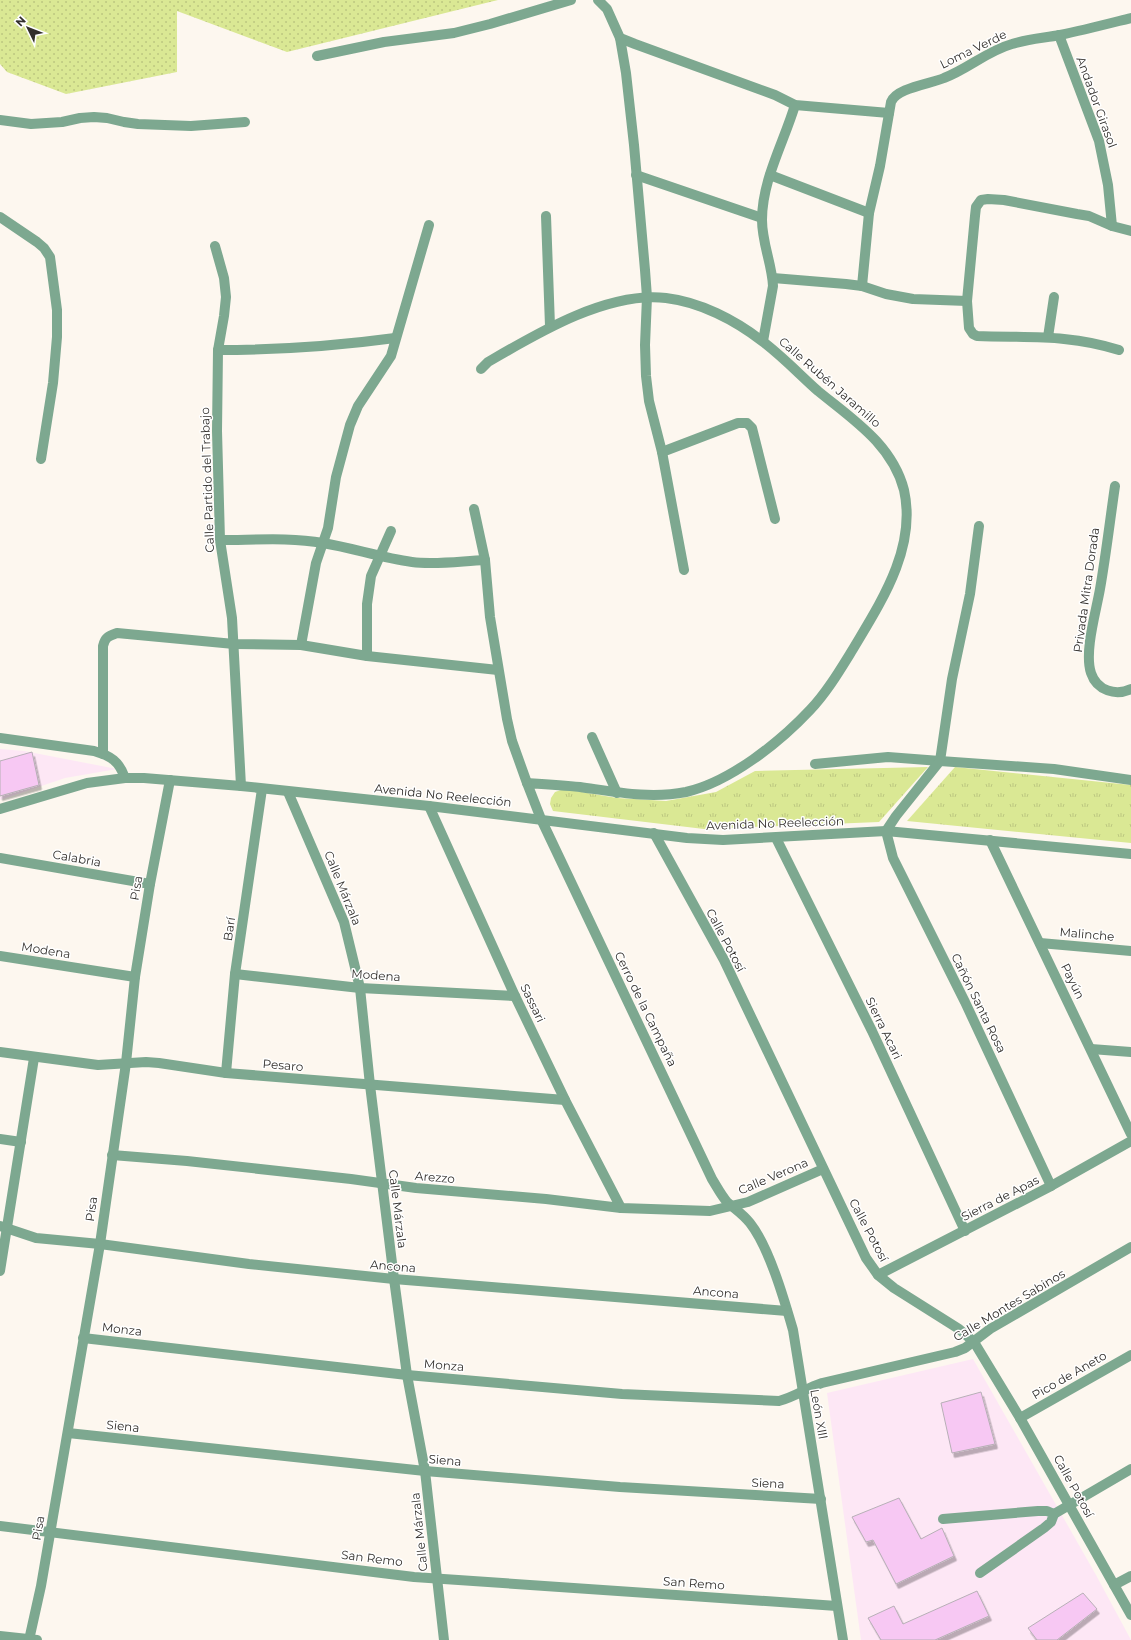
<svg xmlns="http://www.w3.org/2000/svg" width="1131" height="1640" font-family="Montserrat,sans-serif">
<defs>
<pattern id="grass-dots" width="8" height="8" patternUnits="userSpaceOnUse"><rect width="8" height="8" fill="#dae894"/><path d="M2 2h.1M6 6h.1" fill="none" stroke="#bcc780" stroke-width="1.8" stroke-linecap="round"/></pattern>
<pattern id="park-tufts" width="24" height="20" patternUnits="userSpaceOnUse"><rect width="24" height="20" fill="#dae894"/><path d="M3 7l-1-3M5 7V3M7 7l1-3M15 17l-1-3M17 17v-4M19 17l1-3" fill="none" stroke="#bcc780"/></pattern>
<filter id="shadow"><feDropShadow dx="2.5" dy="4.5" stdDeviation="0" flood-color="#0004"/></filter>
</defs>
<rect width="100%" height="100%" fill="#fdf7ef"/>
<g fill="#fde7f5">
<polygon points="0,749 24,751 117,769 65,778 0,800"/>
<polygon points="973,1359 1096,1575 1131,1640 861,1640 827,1393"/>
</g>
<polygon fill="url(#grass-dots)" points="0,0 498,0 287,52 177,11 177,72 66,94 7,72 0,64"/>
<g fill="url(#park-tufts)">
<polygon points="928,767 879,822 704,829 553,811 550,804 551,798 555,792 564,789 617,798 666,801 716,792 755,771"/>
<polygon points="955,767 1131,785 1131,843 907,821"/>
</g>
<g fill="#f7c8f3" stroke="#b7afb6" filter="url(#shadow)">
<polygon points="32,752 39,785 0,796 0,761"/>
<polygon points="981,1392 995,1444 952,1453 941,1403"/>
<polygon points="899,1498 921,1539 942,1528 954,1556 896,1584 873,1540 866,1542 852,1517"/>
<polygon points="977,1591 989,1616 935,1640 881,1640 868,1618 894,1606 903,1624"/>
<polygon points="1083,1593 1097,1609 1057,1640 1037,1640 1028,1628"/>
</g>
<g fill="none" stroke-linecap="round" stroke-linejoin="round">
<g stroke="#7da890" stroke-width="10">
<polyline points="598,0 607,9 620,38 635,44 775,95 795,105 889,113"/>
<polyline points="1059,35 1099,141 1108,185 1112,226"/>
<polyline points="620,38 626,73 634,145 645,270 647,297 645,345 646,376 649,401 662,452 684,570"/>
<polyline points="317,56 384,42 454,33 490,24 571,0"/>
<polyline points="0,120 31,124 62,122 80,118 94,117 107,118 124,122 138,124 191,126 245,122"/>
<polyline points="636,175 762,218"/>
<polyline points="770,175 869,213"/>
<polyline points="546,216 550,326"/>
<polyline points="0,217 37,242 44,248 50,257 57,310 57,337 53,383 41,459"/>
<polyline points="215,246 224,278 226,297 224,316 218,350 217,431 220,540 232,618 241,786"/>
<polyline points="773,278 846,284 862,286 886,294 913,299 967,301"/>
<path d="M862,286L869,213L880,166L891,102C896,88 930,84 944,78C968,69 987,51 1012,44C1028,39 1044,38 1060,35C1084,30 1107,24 1131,18"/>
<polyline points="1048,337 1054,297"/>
<path d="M763,341L773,286C772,264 762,243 762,220C762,180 784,142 795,105"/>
<path d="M218,350C278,350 336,346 395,338"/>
<path d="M1119,350C1069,334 1028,338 977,336L973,334L969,328L967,301L975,216L976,207L981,200L988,199L1004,200L1077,214L1089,216L1112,226L1131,231"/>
<path d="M481,369L488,362C536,334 607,291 666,298C700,302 735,320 762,341C782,356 800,375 818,391C852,419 892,444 904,490C917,548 881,602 853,649C840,670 827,692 810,710C780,742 730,782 686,792C650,799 616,792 580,787C562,785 544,784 527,783L541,819L712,1179C717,1187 721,1195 727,1202C735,1209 743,1214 750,1223C769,1247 784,1299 793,1330L843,1640"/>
<polyline points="662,452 738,423 747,423 752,428 775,519"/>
<path d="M1115,486C1110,520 1106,555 1100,589C1096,612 1084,652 1091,673C1097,691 1116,696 1131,689"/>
<polyline points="474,509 485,560 490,617 507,719 512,741 527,783"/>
<path d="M220,540C254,540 290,537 323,543C353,548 382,558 412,562C436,565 461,561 485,560"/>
<polyline points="301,645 316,563 328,528 336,477 350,425 358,406 391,356 429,225"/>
<polyline points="367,656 367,604 371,576 391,531"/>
<polyline points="592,737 617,793"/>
<path d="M0,738L94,751C111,756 119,761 125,778"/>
<path d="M103,754V646C105,637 109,636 117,633L234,644L301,645L367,656L498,670"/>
<polyline points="815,764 888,757 940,761 952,679 970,594 979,526"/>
<polyline points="288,792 344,922 360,988 370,1085 394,1279 407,1375 425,1471 444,1640"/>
<polyline points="429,806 515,996 565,1100 621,1208"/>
<polyline points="0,809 87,783 125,778 144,778 241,786 429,806 687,838 723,840 886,831 1131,854"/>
<polyline points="886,831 893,858 965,1002 1051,1186"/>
<polyline points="886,831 896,816 940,761 1054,769 1131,780"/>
<polyline points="654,833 724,960 866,1258 878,1275 894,1288 959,1329 974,1342 1020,1418 1131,1615"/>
<polyline points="776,838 872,1031 965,1231"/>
<polyline points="990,840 1131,1134"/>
<polyline points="0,858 150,884"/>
<polyline points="1040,943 1131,951"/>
<polyline points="0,956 135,977"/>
<polyline points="235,974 360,988 515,996"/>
<polyline points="1091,1049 1131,1052"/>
<polyline points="0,1052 98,1065 146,1062 159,1063 226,1073 565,1100"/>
<polyline points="226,1073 235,974 262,789"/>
<polyline points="0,1139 21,1142"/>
<polyline points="112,1155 187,1161 351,1179 416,1188 546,1199 621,1208 710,1211 748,1202 823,1169"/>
<polyline points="0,1226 36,1238 100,1244 249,1264 394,1279 787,1311"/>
<polyline points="0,1271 34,1058"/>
<polyline points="878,1275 1051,1186 1131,1141"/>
<path d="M83,1338L407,1375L622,1394L779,1401C794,1397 807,1388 822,1383L955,1352L965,1348L990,1329L1131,1247"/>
<polyline points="1020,1418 1131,1355"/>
<polyline points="68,1433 425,1471 620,1487 821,1499"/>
<polyline points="1054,1514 1131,1469"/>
<polyline points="943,1519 1038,1511 1047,1511 1054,1514 1051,1522 1044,1528 980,1573"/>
<polyline points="0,1526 414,1577 837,1606"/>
<polyline points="1114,1585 1131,1576"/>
<polyline points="0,1636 37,1640"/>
<polyline points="29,1640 41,1586 100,1244 126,1063 135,977 150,884 170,780"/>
</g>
</g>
<g text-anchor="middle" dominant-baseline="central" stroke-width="3" stroke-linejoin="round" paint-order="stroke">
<g font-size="12" fill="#322f2c" stroke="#fff">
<text transform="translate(973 49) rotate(-26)">Loma Verde</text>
<text transform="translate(1097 102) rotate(70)">Andador Girasol</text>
<text transform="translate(830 382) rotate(41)">Calle Rubén Jaramillo</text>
<text transform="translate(207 480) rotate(-92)">Calle Partido del Trabajo</text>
<text transform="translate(1086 590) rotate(-82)">Privada Mitra Dorada</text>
<text transform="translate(443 795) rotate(6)">Avenida No Reelección</text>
<text transform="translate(775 823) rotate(-2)">Avenida No Reelección</text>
<text transform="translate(77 858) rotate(10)">Calabria</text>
<text transform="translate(136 888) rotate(-80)">Pisa</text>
<text transform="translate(343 888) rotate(68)">Calle Márzala</text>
<text transform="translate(229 929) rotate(-82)">Barí</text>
<text transform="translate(1087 934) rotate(5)">Malinche</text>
<text transform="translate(726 940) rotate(62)">Calle Potosí</text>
<text transform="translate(46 950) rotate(9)">Modena</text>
<text transform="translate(376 975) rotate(4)">Modena</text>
<text transform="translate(1073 981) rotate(64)">Payún</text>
<text transform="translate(533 1003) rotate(64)">Sassari</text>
<text transform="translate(979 1003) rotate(64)">Cañón Santa Rosa</text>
<text transform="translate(646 1009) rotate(64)">Cerro de la Campaña</text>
<text transform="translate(884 1028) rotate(64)">Sierra Acari</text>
<text transform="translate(283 1065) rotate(5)">Pesaro</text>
<text transform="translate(773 1176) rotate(-23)">Calle Verona</text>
<text transform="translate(435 1177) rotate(5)">Arezzo</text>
<text transform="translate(1000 1198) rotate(-27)">Sierra de Apas</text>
<text transform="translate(91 1209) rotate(-82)">Pisa</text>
<text transform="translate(398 1209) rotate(83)">Calle Márzala</text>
<text transform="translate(869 1230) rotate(62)">Calle Potosí</text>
<text transform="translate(393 1266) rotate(5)">Ancona</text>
<text transform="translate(716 1292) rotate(5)">Ancona</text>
<text transform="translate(1009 1305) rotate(-31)">Calle Montes Sabinos</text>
<text transform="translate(122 1329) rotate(7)">Monza</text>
<text transform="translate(444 1365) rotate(5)">Monza</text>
<text transform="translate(1069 1375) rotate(-30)">Pico de Aneto</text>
<text transform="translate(819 1414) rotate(80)">León Xlll</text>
<text transform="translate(123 1426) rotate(6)">Siena</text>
<text transform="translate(445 1460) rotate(5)">Siena</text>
<text transform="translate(768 1483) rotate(3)">Siena</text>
<text transform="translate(1074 1486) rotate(61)">Calle Potosí</text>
<text transform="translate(38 1528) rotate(-80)">Pisa</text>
<text transform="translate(419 1532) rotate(-96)">Calle Márzala</text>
<text transform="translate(372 1558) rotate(7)">San Remo</text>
<text transform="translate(694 1583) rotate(4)">San Remo</text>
</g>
</g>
<g transform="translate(28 28) rotate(313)" stroke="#ffffff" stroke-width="3" paint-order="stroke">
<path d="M0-3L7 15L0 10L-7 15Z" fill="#322f2c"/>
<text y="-6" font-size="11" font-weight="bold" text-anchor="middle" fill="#322f2c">N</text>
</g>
</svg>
